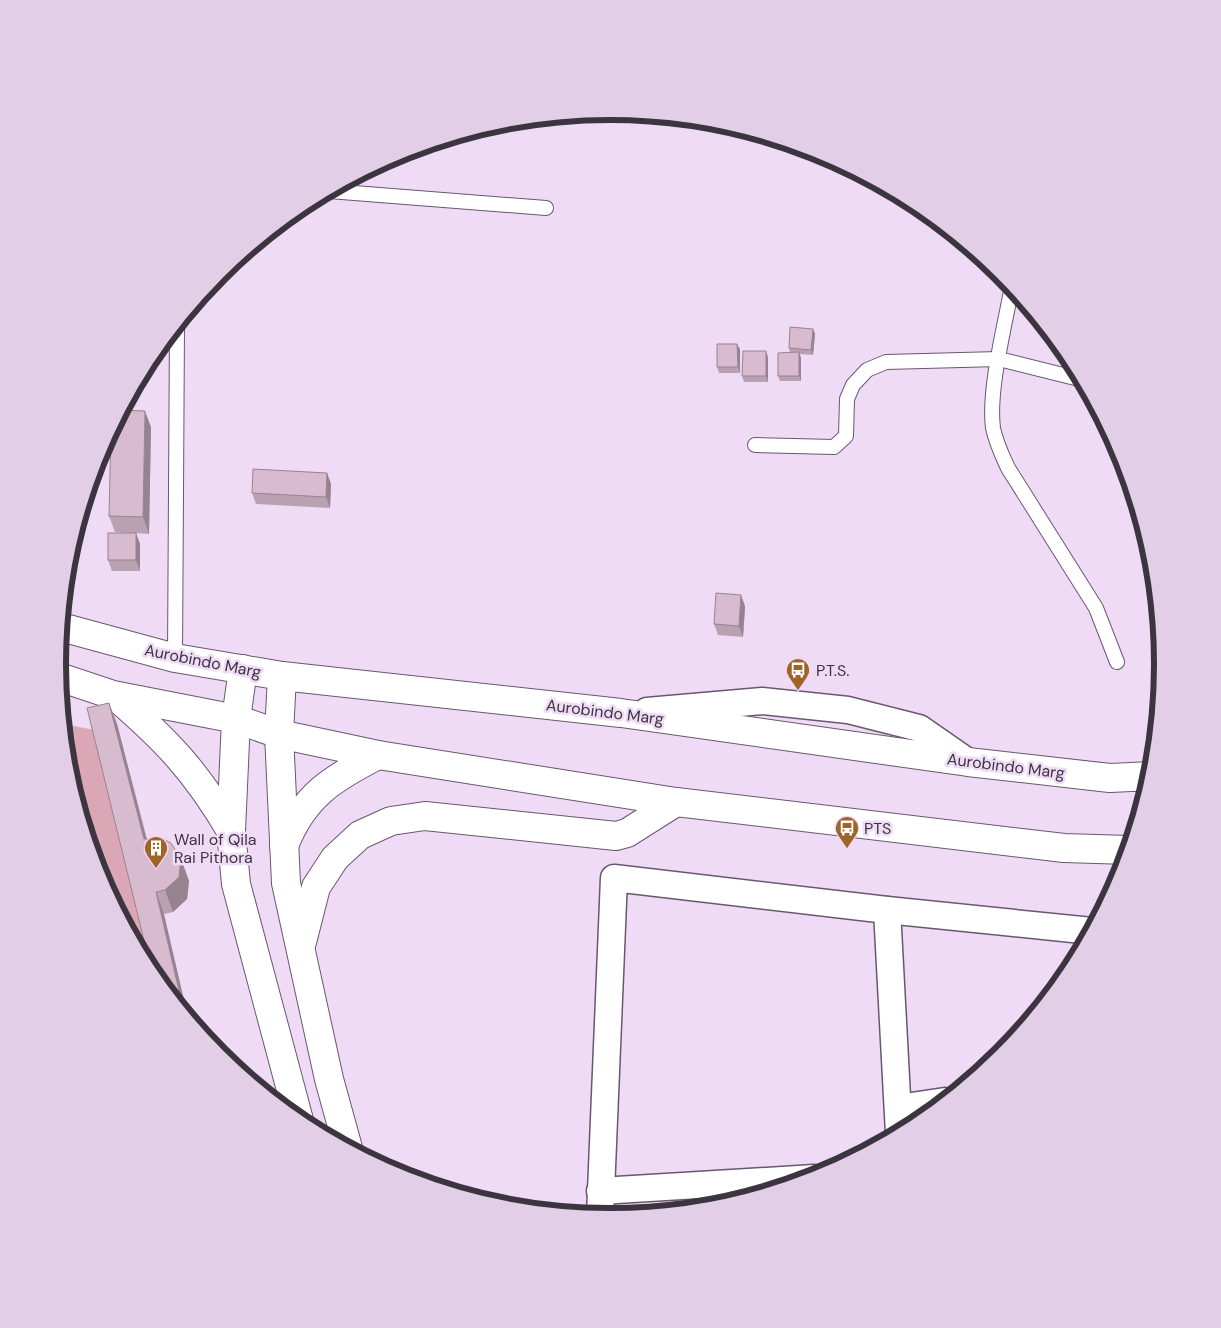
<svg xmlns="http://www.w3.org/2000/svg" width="1221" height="1328" font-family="'DM Sans',sans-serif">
<rect width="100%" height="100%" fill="#f0dbf6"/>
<polygon fill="#dba7b6" points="63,724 95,730 156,977 99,875 68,772"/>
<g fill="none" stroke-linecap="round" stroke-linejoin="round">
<g stroke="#69576e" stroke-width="16">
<g id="lane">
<polyline points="329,191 546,208"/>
<path d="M1012,286C1005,325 988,390 993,428C996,443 1002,455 1008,468L1096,608L1117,662"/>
<polyline points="755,445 834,447 846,436 847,399 853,385 867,370 886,362 999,359 1083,380"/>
<polyline points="175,658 177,325"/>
</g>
</g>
<g stroke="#69576e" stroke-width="29">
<g id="street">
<polyline points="647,711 762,701 848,710 919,728 968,762"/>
<polyline points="887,910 899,1134"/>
<polyline points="898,1108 945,1101"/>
<polyline points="600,1191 814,1178"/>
<polyline points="600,1216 614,878 887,910 1092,931"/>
</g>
</g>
<g stroke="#69576e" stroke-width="30">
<g id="secondary">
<polyline points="243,669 236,719 231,831 236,884 299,1120"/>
<polyline points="282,676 279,734 286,883 329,1079 348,1148"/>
<polyline points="302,942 316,887 335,858 360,835 391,821 425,816 616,836 627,833 676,802"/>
</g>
</g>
<g stroke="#69576e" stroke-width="30">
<g id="highway">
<polyline points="61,627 175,658 282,676 621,713 968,762 1110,778 1152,776"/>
<polyline points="59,677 113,695 236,719 279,734 378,755 676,802 1064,848 1129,850"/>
<path d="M115,696C166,740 196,771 231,831"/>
<path d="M284,846C303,796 333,778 378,755"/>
</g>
</g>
<use href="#lane" stroke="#fff" stroke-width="14"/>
<use href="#street" stroke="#fff" stroke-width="26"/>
<use href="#secondary" stroke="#fff" stroke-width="28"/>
<use href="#highway" stroke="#fff" stroke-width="28"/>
</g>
<g fill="#baa1b1">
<polygon points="1033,311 1052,334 1038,331 1032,314"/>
<polygon points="813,329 815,334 813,355 799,354 801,358 801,381 780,381 778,376 790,353 789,348"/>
<polygon points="740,349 740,373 719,373 717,367"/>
<polygon points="768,357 768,382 744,382 742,376"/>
<polygon points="151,427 149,534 136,533 140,544 140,571 112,571 108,560 130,533 115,532 109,516"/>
<polygon points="327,473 331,484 330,508 256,504 252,493"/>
<polygon points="745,606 743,637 718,635 714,624"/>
<polygon points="109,703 117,724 147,839 181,859 189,881 187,899 173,912 164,914 152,973"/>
</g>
<g fill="#978390">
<polygon points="813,329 815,334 813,355 811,350"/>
<polygon points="737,344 740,349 740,373 738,367"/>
<polygon points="766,351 768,357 768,382 766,376"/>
<polygon points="799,352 801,358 801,381 799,376"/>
<polygon points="145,411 151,427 149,534 143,517"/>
<polygon points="327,473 331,484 330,508 326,497"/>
<polygon points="136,533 140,544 140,571 136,560"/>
<polygon points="741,595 745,606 743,637 739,626"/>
<polygon points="109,703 117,724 152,861 144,839"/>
<polygon points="181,859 189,881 187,899 173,912 165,890"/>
<polygon points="156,892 164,914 188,1017 184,1012"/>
</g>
<g fill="#d8bbce" stroke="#978390">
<polygon points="790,327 813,329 811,350 789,348"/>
<polygon points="717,344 737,344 738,367 717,367"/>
<polygon points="743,351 766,351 766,376 742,376"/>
<polygon points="799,352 799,376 778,376 778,353"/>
<polygon points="122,410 145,411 143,517 109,516 111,431"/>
<polygon points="253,469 327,473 326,497 252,493"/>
<rect x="108" y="533" width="28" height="27"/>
<polygon points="716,593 741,595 739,626 714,624"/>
<polygon points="109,703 144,839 163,839 171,843 181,859 179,877 165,890 156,892 184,1012 152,973 87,708"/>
</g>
<defs>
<g id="bus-pin" transform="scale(1.25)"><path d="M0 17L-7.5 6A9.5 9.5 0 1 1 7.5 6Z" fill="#a16428" stroke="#f0dbf6"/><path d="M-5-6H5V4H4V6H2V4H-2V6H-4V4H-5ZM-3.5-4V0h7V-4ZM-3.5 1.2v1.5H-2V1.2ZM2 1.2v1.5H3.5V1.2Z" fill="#fff"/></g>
<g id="building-pin" transform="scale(1.25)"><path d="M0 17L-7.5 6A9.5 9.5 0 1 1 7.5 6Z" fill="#a16428" stroke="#f0dbf6"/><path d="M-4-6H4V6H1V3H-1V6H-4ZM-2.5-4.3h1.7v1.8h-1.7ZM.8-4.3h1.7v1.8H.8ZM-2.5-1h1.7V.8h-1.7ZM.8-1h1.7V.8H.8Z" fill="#fff"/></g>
</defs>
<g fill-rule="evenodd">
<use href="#bus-pin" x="798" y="670"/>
<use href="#bus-pin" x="847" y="828"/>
<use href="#building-pin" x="156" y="848"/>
</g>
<g text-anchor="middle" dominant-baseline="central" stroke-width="5" stroke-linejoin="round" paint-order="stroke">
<g font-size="16" fill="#3c343f" stroke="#f0dbf6">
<text transform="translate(203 661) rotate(11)">Aurobindo Marg</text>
<text transform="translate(605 712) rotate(7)">Aurobindo Marg</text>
<text transform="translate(1006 766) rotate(7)">Aurobindo Marg</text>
</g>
<g font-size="16" fill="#3c343f" stroke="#f0dbf6" text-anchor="start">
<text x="816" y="670">P.T.S.</text>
<text x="864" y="828">PTS</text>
<text x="174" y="839">Wall of Qila<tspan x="174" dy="18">Rai Pithora</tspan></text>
</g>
</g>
<path d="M0 0H1221V1328H0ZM66 664a544 544 0 1 1 1088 0a544 544 0 1 1-1088 0Z" fill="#e2cee7" fill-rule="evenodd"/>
<path fill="none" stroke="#3c343f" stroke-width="6" d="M66 664a544 544 0 1 1 1088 0a544 544 0 1 1-1088 0Z"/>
</svg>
